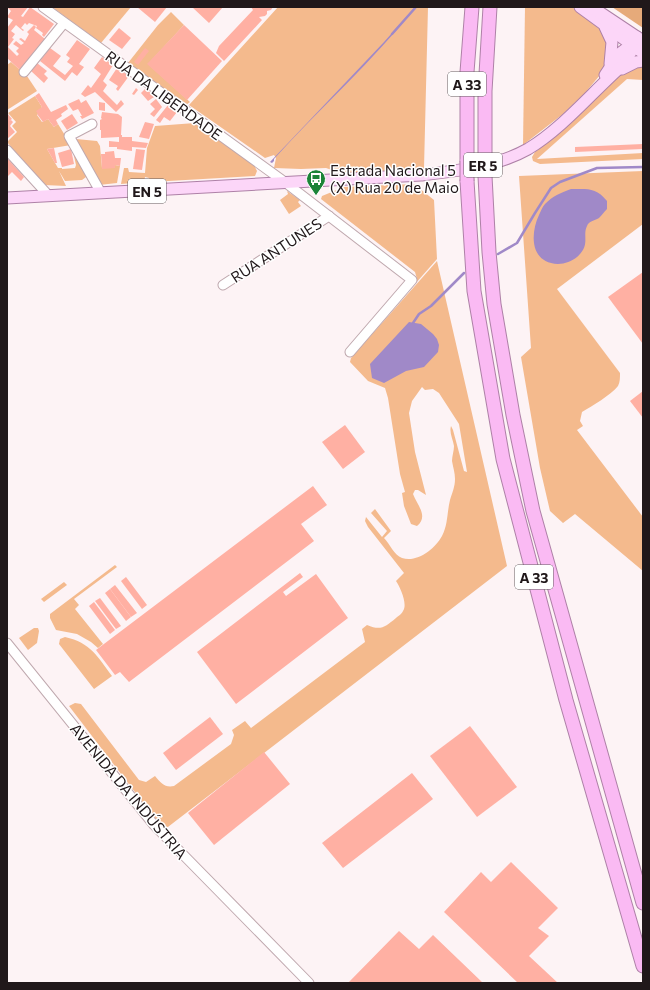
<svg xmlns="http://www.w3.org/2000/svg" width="650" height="990" font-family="Commissioner,sans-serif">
<rect width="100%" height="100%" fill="#fdf3f5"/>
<g fill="#f4ba8d">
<polygon points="52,7 131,7 101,43"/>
<polygon points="278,7 428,7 424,168 344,174 326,168 301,169 274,168 276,158 274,155 265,158 189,105"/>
<polygon points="525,7 572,7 602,31 607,39 605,69 585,93 563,114 523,145"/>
<polygon points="171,12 184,25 148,64 190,102 186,105 128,63 158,25"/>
<polygon points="11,62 27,76 37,91 7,110 7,65"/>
<path d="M643,66V80L627,79L537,159L643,153V159L540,164L533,161L532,157L535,152L552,139L616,78C624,72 634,68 643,66Z"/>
<polygon points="35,96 42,107 37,115 42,122 48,119 54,127 58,124 71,145 47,149 58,168 62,168 62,169 75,168 76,165 74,156 76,155 87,175 86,177 82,180 65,181 59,171 66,186 44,185 7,142 17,132 12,126 16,122 8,113"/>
<polygon points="195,123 254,165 257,171 255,176 151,182 149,178 145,177 144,182 121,184 124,168 128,168 129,172 145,173 147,148 155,126"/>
<polygon points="76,139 97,141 100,146 102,168 115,168 115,165 120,166 117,183 99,185 75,141"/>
<path d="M643,171V224L557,289L620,373C620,378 620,382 618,386C611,395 592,406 582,412L580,421L583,426L577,430L643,517V571L575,514L563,523L550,511L540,468L521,357L531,348L519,176Z"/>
<polygon points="414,184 434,200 437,259 415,284 417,279 415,272 321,199 322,196 344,187"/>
<polygon points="287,191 300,200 298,202 301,206 289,214 280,200 288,194"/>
<path d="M437,261L507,566L164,830L69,706L75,703L81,704L139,780L146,782L155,776C161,783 165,788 174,786L231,744L234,735L232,730L245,721L251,728L365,642L362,629L367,625C381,631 385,627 396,618C398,616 402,614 403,611C408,604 400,587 396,581L404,573L368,527L365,521L366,517L382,537L387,531L371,513L375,509L391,531L384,538C390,544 394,555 402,558C417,563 435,549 442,536C448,525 447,512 450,500C452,493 455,487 455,479C455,473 453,467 452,461C452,456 454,451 454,446C453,439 449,433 451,426L453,430L464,471L467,472L459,424L439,393L433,389L425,390L422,387L412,401L409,413L415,452L426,495L418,490H415L413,494C417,505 429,516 417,526L411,524L404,506L402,493L405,492L400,474L388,398L385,388L368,381L350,362L351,358Z"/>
<polygon points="115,565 117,567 74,599 79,605 75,609 103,644 98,648 91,642 77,634 56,630 50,618 50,614"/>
<polygon points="64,582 67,585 44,602 41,599"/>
<polygon points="34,628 38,628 39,631 37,643 28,650 19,638"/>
<path d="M65,637C91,643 97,656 112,676L94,689L59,644L60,639Z"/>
</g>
<polygon fill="#e6aa7a" points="612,7 643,7 643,28"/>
<g fill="#a089c8">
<path d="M415,7H416C373,61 320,108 274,159V161L272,163L270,162L384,42Z"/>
<path d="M571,189C587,189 596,187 607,201V209C604,212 602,215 599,218C594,221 589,221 587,226C582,236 591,245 577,257C572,261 565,264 558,264C530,263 530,234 539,215C541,211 542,207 545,204C553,196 560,193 571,189Z"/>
<polygon points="409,322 421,324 433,334 437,339 439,345 438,352 424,367 406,371 384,383 372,378 370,364"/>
</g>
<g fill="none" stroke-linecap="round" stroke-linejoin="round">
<g stroke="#a089c8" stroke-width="2.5">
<polyline points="392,34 416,7"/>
<polyline points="498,254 517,243 535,213 551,188 560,182 597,168 643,167"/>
<polyline points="413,323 419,314 431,306 464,273"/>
</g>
</g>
<g fill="#ffb0a3">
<polygon points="7,7 28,7 21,16 23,17 30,7 54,24 44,37 42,35 43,33 36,28 37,26 29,23 27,25 25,23 21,28 24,30 23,31 16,25 11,31 15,34 12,38 14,39 8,47 17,56 19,54 16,51 19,48 13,44 16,41 21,45 24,43 19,39 21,38 25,41 29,34 27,32 34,25 36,27 34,30 45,39 20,70 7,58 7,36 8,34 7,33 7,28 13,20 7,17 11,11"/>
<polygon points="137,7 167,7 155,22"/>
<polygon points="192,7 223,7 209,23"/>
<polygon points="251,7 273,7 271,10 267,11 267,14 265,16 259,17 262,20 224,61 216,53 219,46 253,10"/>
<polygon points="184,25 222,61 187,100 147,64"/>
<polygon points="119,28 131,38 122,49 109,40"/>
<polygon points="77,40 90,49 79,64 84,67 77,76 72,72 65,81 40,61 50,48 61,56 53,66 65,75 73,66 67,62 70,58 66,55"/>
<polygon points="145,48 149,51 138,65 134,62"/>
<polygon points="102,57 113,65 103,81 107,85 103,91 117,105 121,100 124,104 116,112 95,92 85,97 81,94 88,85 91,88 101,74 94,68"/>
<polygon points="37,63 47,71 44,74 48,78 44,83 31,71"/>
<polygon points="117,68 129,76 118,91 116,89 118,86 109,80"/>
<polygon points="136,88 138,90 134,95 132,94"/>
<polygon points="146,88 154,97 148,101 141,93"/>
<polygon points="39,93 51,112 66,105 68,109 61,114 62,116 56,120 58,124 54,127 48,119 43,122 37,114 38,114 36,111 42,107 35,96"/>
<polygon points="79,99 81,103 86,100 94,113 82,119 80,116 82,116 78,109 73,111 68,104"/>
<polygon points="156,99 162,107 154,117 150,114 155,109 150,104"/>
<polygon points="99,102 105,103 105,111 99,110"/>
<polygon points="168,105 177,112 170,121 164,117 160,123 156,120"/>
<polygon points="102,112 118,114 122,117 121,135 122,135 122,137 132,137 132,141 148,143 146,148 132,147 132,151 117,149 117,147 109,147 109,141 119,142 119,137 101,138 101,130 100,130 100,120 102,119 101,118"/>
<polygon points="7,113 12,119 9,121 11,120 13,122 10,126 15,132 7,139"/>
<polygon points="72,114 78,123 67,130 61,121"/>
<polygon points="145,122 154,124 149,139 139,137"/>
<polygon points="643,144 643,149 575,152 575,147"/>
<polygon points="54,148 57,163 55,163 47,149"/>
<polygon points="71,149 74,164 62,167 58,153"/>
<polygon points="136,149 145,150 142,170 133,169"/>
<polygon points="114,151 115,158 121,158 120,166 115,165 115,168 102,169 101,154 105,154 105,152"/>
<polygon points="7,158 24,177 21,181 12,172 7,177"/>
<polygon points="643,272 643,344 608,297"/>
<polygon points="643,391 643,418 630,401"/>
<polygon points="345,425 365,452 343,469 322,442"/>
<polygon points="313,486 327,505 301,524 314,541 129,682 120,672 115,675 96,650"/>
<polygon points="300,573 303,577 283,592 286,596 316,574 348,618 236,704 197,652"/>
<polygon points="126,577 147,605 142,609 121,581"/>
<polygon points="115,585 137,613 131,617 110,589"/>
<polygon points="110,589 131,617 126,621 105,593"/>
<polygon points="100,598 121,626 116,629 95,601"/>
<polygon points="94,602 115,630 110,634 89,606"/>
<polygon points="210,717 223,734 176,770 163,753"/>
<polygon points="470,726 517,787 477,817 430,756"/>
<polygon points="264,752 290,784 214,845 188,813"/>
<polygon points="412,773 433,799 343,868 322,843"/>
<polygon points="511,862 558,908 538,928 549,936 529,956 558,983 518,983 444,912 481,872 491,882"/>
<polygon points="399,931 419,949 433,935 483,983 348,983"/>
</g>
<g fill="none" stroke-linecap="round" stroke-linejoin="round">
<g stroke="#bfa8ae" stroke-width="11">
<g id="minor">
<polyline points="43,7 286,183 412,280 350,352"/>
<polyline points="24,72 64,23"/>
<polyline points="92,124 69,136 101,193"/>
<polyline points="7,150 49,196"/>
<polyline points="223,285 329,216"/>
<polyline points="7,643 154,825 309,983"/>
</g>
</g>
<g stroke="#ae81a7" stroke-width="13">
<g id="major">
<polyline points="580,7 643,53"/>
<polyline points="592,7 643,41"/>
<polyline points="605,27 612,42 610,64"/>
<polyline points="622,69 636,62 643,61"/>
<polyline points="605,75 619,54 631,45 637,37"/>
<path d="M7,198L421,175C457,171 496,167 528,149C563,128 593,91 624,64L631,52V45"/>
</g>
</g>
<g stroke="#ae81a7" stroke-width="15">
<g id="highway">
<polyline points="485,158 485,91 490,7"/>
<polyline points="467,161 467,72 472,7"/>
<polyline points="485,176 489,252 494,304 513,415 533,511 643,903"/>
<polyline points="467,181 474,291 503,459 566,700 643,966"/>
</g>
</g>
<use href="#minor" stroke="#fff" stroke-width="9"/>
<use href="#major" stroke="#fcd6f8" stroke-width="11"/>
<use href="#highway" stroke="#fabaf3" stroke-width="13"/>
<g stroke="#ae81a7" stroke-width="15" stroke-linecap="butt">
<g id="highway-bridge">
<polyline points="467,161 467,181"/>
<polyline points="485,176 485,158"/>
</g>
</g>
<use href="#highway-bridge" stroke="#fabaf3" stroke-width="13"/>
</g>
<defs>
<g id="bus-pin" transform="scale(1)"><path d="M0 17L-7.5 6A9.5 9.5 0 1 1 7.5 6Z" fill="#1b8338" stroke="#fff"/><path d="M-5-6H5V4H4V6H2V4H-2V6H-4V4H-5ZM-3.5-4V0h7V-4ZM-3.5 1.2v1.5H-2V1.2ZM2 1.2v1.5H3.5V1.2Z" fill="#fff"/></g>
</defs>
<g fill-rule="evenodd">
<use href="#bus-pin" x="316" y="179"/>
</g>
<g text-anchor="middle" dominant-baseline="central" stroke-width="3" stroke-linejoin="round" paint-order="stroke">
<g fill="#fff" stroke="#635d5f" stroke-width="1">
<rect x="448" y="72" width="38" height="24" rx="3"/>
<rect x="464" y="153" width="38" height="24" rx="3"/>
<rect x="128" y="179" width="38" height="24" rx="3"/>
<rect x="515" y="565" width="38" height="24" rx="3"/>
</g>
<g font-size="14" font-weight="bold" fill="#20181a">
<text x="467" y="84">A 33</text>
<text x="483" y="165">ER 5</text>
<text x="147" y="191">EN 5</text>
<text x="534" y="577">A 33</text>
</g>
<g font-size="15" fill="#20181a" stroke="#fff">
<text transform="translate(164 95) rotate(36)">RUA DA LIBERDADE</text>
<text transform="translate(276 250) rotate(-33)">RUA ANTUNES</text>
<text transform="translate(129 791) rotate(50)">AVENIDA DA INDÚSTRIA</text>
</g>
<g font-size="15" fill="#20181a" stroke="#fff" text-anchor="start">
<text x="330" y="170">Estrada Nacional 5<tspan x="330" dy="17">(X) Rua 20 de Maio</tspan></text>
</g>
</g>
<rect width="650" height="990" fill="none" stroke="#20181a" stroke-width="16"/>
</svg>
